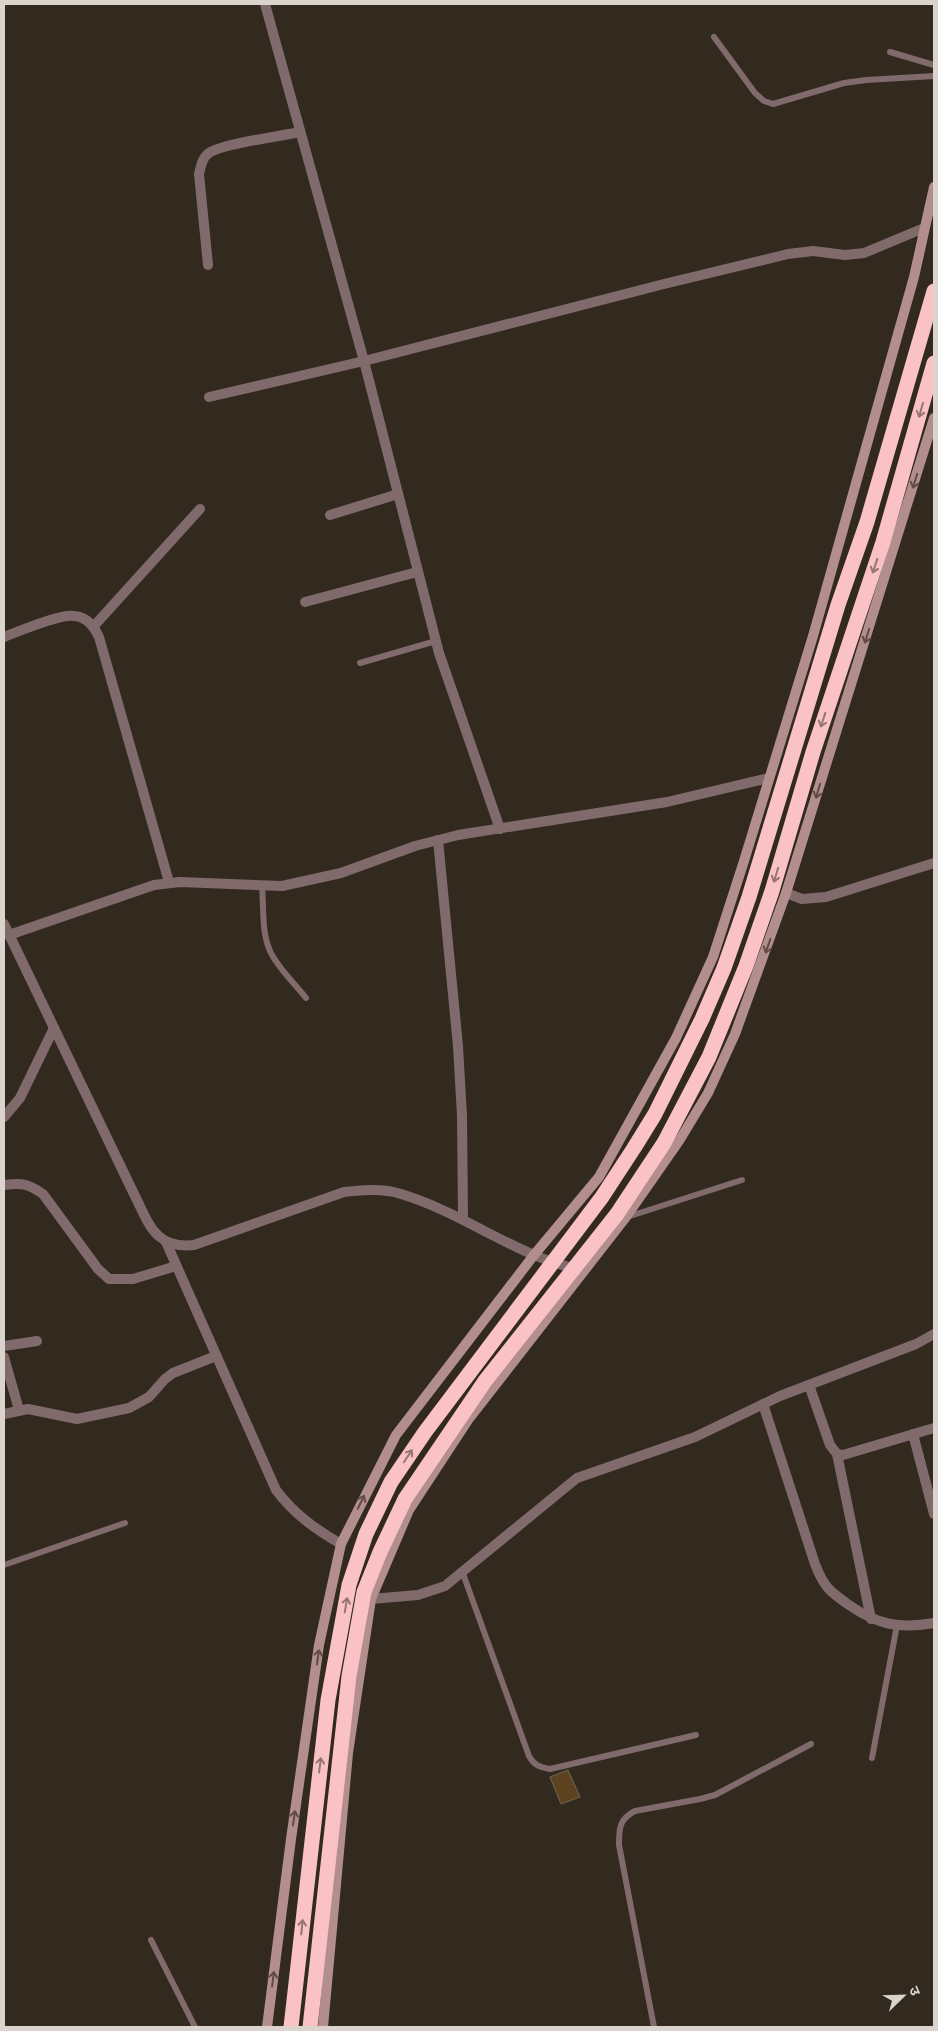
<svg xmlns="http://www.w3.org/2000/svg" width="938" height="2031" font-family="Figtree,'Noto Sans Devanagari',sans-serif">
<rect width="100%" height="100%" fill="#32291f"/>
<polygon fill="#5d421e" stroke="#70665b" points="568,1770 580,1797 561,1804 550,1777"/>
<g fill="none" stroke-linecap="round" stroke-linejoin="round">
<g stroke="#816a6b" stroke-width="6">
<polyline points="714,37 755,93 764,101 773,104 844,83 866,80 934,76"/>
<polyline points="890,52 934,65"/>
<polyline points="360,663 436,641"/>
<path d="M262,886C264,908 261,936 272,955C281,971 295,984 306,998"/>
<polyline points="627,1217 742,1180"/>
<polyline points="4,1565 125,1523"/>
<path d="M462,1571L529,1756C534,1765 539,1767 550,1769L696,1735"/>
<polyline points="872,1758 897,1625"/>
<polyline points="151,1940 195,2027"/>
<path d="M654,2027L619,1845C619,1829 619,1819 635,1811L700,1799L715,1795L811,1744"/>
</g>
<g stroke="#816a6b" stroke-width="10">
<polyline points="265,4 364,361 439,653 500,829"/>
<path d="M208,265L199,174C201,166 202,158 209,153C221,144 282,136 300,132"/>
<polyline points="209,397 364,361 664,284 788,254 813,251 845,255 864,253 924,228"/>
<polyline points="330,515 398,494"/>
<polyline points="305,602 417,572"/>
<polyline points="94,626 200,509"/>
<path d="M4,637C20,631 59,614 74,616C88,617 94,627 99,637L169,882"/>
<polyline points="438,840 458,1046 462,1116 463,1219"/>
<polyline points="786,893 802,899 826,897 934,863"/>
<path d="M4,924L134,1194C149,1224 155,1249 194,1245L344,1192C362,1190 383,1188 401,1194C448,1208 489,1236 534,1255C548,1261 563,1265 577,1270"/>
<polyline points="9,935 154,885 180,882 282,886 341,873 415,846 458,835 667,802 769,778"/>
<polyline points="4,1117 20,1098 54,1028"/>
<path d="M4,1185C22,1183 27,1183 43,1194L98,1269L109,1279H133L176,1266"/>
<path d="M166,1242L276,1490C294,1514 315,1529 341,1544"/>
<polyline points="4,1346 37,1341"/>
<polyline points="4,1357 19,1410"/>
<polyline points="809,1385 830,1445 837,1454 843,1455 934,1428"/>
<path d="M763,1404L815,1564C824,1587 829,1591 849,1605C878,1625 899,1629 934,1623"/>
<polyline points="4,1414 28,1409 77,1419 129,1408 149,1397 165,1379 173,1373 216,1356"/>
<polyline points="913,1434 934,1514"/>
<polyline points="837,1454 871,1619"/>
<polyline points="371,1599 418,1595 445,1586 577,1478 695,1437 780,1396 916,1344 934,1334"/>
</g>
<g stroke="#b28e8f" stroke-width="10">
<polyline points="267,2027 291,1839 319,1645 341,1544 396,1435 534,1255 599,1177 676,1038 713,957 744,861 813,636 914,277 934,187"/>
<polyline points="323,2027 348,1753 371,1599 409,1510 468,1420 626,1217 679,1141 708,1093 735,1034 786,893 934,418"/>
</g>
<g stroke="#fac2c4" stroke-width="15">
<polyline points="291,2027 328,1700 349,1585 366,1534 391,1482 425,1432 602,1197 634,1148 655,1114 702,1019 724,968 749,897 838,605 867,522 934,291"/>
<polyline points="310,2027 349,1676 364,1592 380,1552 405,1499 485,1381 617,1214 664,1143 709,1057 746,966 772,891 813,752 883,542 934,363"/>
</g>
</g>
<defs><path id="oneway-shaft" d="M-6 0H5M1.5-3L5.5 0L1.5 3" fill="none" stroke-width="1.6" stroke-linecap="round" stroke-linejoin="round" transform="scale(1.25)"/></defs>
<g stroke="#967672">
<use href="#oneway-shaft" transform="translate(921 410) rotate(106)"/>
<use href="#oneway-shaft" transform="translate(875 566) rotate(108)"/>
<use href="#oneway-shaft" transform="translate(823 720) rotate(108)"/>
<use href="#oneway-shaft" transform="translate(776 875) rotate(107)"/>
<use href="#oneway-shaft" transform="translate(408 1456) rotate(-56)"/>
<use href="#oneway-shaft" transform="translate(346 1605) rotate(-80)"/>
<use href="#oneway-shaft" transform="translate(320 1765) rotate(-83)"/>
<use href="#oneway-shaft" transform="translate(302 1927) rotate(-84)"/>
</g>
<g stroke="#5f4c46">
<use href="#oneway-shaft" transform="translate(915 481) rotate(107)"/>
<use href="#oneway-shaft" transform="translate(867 636) rotate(107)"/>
<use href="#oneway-shaft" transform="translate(818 791) rotate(107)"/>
<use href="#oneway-shaft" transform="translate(768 946) rotate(109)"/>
<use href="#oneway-shaft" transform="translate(361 1502) rotate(-64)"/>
<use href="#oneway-shaft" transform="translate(318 1657) rotate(-82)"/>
<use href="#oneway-shaft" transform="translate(294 1818) rotate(-82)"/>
<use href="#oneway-shaft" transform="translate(273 1979) rotate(-83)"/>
</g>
<rect width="938" height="2031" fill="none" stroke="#dad4cd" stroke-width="10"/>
<g transform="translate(903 1996) rotate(67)" stroke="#32291f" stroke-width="4" paint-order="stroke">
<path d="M0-4L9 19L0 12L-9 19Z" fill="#dad4cd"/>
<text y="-8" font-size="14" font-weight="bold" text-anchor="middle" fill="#dad4cd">उ</text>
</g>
</svg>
